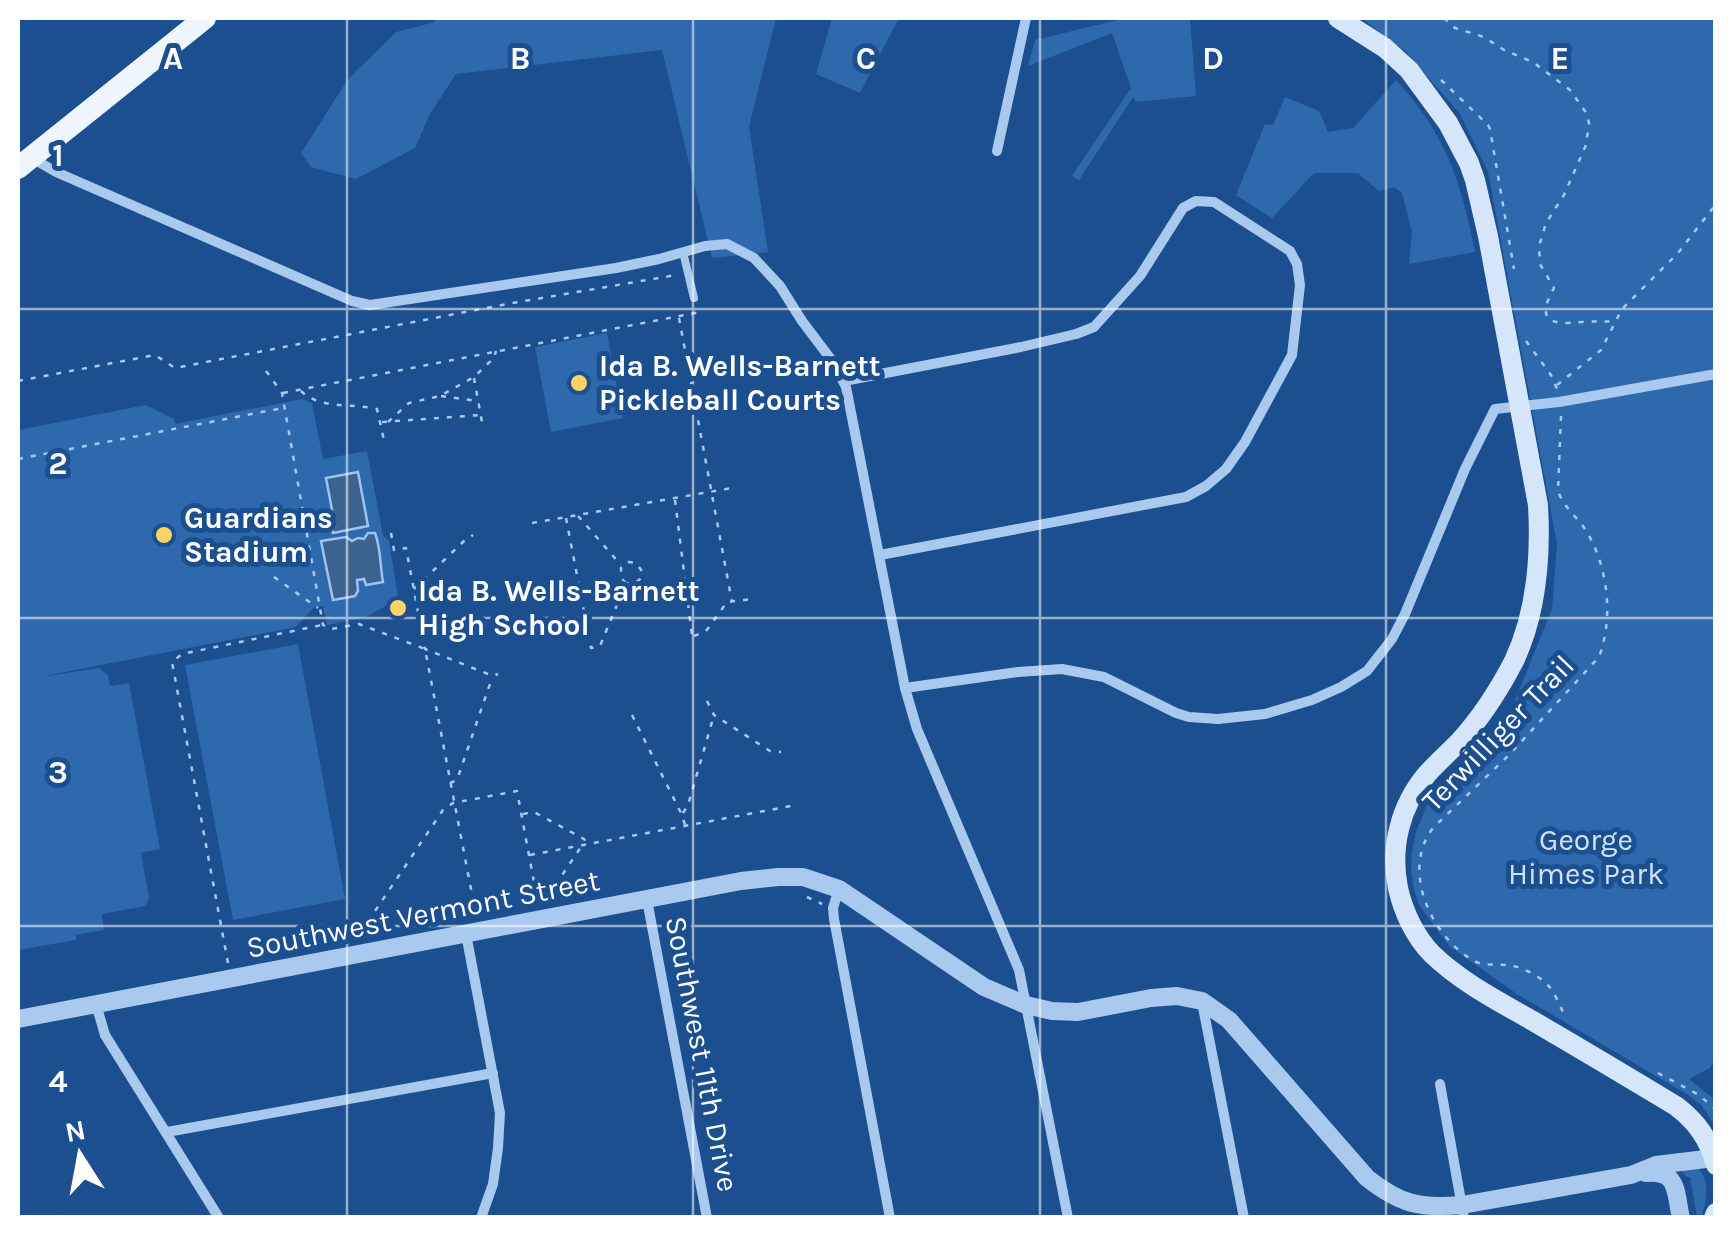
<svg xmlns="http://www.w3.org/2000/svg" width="1733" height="1235" font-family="Karla,sans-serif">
<rect width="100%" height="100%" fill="#1b4f8f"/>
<g fill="#2e69ad">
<polygon points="432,18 776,18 749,127 768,252 712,258 662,50 456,74 430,114 415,148 356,179 311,167 301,153 348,79 396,32 435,22"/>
<polygon points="832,18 899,18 860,93 816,74"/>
<polygon points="1126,18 1190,18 1196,96 1136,102 1133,97 1079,180 1072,176 1131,88 1112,33 1028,66 1035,40"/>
<polygon points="1361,18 1715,18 1716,1057 1710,1068 1689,1079 1715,1100 1715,1126 1702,1106 1690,1096 1517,994 1449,946 1419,905 1414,889 1411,871 1412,852 1416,832 1427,804 1513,705 1552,609 1557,544 1488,172 1460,114 1405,51"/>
<path d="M1396,80C1445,133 1462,183 1475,252L1409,264L1412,232L1402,193L1394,187L1379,191L1358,173H1314L1272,218L1236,195L1265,124L1273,125L1285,97L1319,111L1328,132L1353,128Z"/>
<polygon points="607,333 623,418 551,432 535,347"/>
<polygon points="302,399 312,403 323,459 367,451 383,535 389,541 398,597 396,600 366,617 327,625 323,606 313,608 296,627 40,677 99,668 108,675 110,686 129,683 160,849 141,853 149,898 145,906 102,914 104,930 76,935 76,940 18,950 18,430 146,405 174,419 175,424"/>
<polygon points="298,644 345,899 233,920 185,665"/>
<path d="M1684,1168H1698C1711,1181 1706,1201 1702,1216H1697L1690,1177H1687L1682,1172Z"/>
</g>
<g fill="#3c6290" stroke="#9cc4f0" stroke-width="2.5">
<polygon points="358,472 368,526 333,533 332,528 335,526 326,478"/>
<path d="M368,533H375C381,548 380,566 383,582L366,585L364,579L357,580L358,591L355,596L333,600L321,541L346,537L352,541L358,538L364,539Z"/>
</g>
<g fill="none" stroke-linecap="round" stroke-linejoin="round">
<g stroke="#a9c9ee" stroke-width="2.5" stroke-dasharray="5 8" stroke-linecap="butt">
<path d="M1444,18L1455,28L1484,37L1504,50L1533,62L1570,90L1587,114L1589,123L1586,145L1564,195L1546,223L1539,246L1540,264L1554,288C1535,322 1551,325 1582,322C1594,321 1605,322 1617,321"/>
<polyline points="1441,80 1488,125 1490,129 1514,269"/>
<polyline points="679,318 732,602"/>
<polyline points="1526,341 1551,375 1557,389"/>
<polyline points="266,371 282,393 323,625 331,629 359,624 425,649 475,910"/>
<polyline points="474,378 482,422"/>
<polyline points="18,381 155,355 175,368 507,304 676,275"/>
<polyline points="1557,385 1601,350 1622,309 1678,253 1716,204"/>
<path d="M301,391C320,410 354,403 377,409L385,445"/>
<polyline points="283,393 700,312"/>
<polyline points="441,396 478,401"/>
<path d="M1561,416L1558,491C1563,506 1576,516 1585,529C1608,565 1614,617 1599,657L1509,755L1433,828C1400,871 1432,937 1474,961C1486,967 1500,963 1513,966C1523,968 1539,976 1547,984C1555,992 1560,1007 1566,1018"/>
<polyline points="382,422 481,415"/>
<polyline points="388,422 409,403 440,396 474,377 494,358 496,351"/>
<polyline points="18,459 283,408"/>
<polyline points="675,500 692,636 689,638"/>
<polyline points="578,516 621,565"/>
<polyline points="566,518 591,648 600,646 626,583 634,584 640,579 642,571 636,563 628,562 621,568 621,578 626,583"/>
<polyline points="532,523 732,488"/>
<polyline points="391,533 394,550 406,548 425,649 493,676 498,674"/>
<polyline points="274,577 318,608"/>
<polyline points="414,589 464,541 473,535"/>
<polyline points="694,636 706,631 727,602 753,599"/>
<polyline points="707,701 714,715 770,751 781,752"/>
<polyline points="632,715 682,815 685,825"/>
<polyline points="450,783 457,780 492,678"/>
<polyline points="683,813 688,805 714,715"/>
<polyline points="523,814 534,812 584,839 586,842"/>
<polyline points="530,855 791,806"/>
<polyline points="548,896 581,847"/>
<polyline points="807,897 822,904"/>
<polyline points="366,934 365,928 369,920 443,810 453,803 517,791 537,898"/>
<polyline points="228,963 172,662 182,654 322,625"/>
<polyline points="1658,1073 1699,1095 1716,1110"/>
</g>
<polyline stroke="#a9c9ee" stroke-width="8" points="683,252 694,298"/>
<g stroke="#a9c9ee" stroke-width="10">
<polyline points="997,151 1026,18"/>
<polyline points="32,158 56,172 352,301 370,305 616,268 659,259 705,246 727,244 754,258 780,286 802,321 833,362 846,387 905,688 917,729 1019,970 1068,1218"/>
<polyline points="844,381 1021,347 1076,334 1094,327 1140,276 1183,208 1196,201 1214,202 1290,251 1297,264 1300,285 1292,355 1245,442 1226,469 1206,486 1186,497 880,555"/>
<polyline points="905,688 1018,672 1062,669 1104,677 1176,713 1189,717 1218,719 1265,714 1312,700 1341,687 1367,671 1392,639 1405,614 1465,469 1495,409 1559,402 1716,374"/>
<polyline points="839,889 833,908 834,919 890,1218"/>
<polyline points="647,900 707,1218"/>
<polyline points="466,934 500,1113 498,1148 493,1184 481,1218"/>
<polyline points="1202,1002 1244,1218"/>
<polyline points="96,1004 105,1035 219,1218"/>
<polyline points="1440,1084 1464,1218"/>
<polyline points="167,1132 493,1073"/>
</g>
<g stroke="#a9c9ee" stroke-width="18">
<path d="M18,1019L741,881L778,877H803L839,889L984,987L1026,1005L1052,1011L1078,1012L1151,998L1177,996L1202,1001L1229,1020L1367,1178C1400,1204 1420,1209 1462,1205L1631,1175L1656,1165L1714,1158"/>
<path d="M1646,1173C1679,1170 1675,1192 1681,1218"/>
</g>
<g stroke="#d6e6fa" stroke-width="20">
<path d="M1338,18L1385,48L1409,70L1448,123L1469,163L1475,180L1488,236L1538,505C1541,558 1537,612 1514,661C1499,690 1481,718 1459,742C1448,753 1437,763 1427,774C1400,806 1390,847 1398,888C1403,911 1415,937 1432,954C1461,982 1498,1001 1533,1021C1581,1049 1628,1077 1676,1106C1697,1122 1709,1139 1716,1165"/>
<polyline points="1714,1218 1716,1213"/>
</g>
<polyline stroke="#f0f6ff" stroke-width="22" points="18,168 205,18"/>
</g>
<path fill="none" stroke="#fff" stroke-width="2.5" stroke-opacity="0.55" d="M347,18V1218M693,18V1218M1040,18V1218M1386,18V1218M18,309H1716M18,618H1716M18,926H1716"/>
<g fill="#ffd166" stroke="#1b4f8f" stroke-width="4">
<circle cx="579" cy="383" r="10"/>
<circle cx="164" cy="535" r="10"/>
<circle cx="398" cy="608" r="10"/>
</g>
<g text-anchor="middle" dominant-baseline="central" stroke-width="10" stroke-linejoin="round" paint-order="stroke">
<g font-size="30" font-weight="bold" fill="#fff" stroke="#1b4f8f" text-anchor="start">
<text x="599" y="366">Ida B. Wells-Barnett<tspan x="599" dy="34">Pickleball Courts</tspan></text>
<text x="184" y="518">Guardians<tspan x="184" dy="34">Stadium</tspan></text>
<text x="418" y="591">Ida B. Wells-Barnett<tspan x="418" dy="34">High School</tspan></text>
</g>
<g font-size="30" fill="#fff" stroke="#1b4f8f">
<text transform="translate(1498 733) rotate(-46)">Terwilliger Trail</text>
<text transform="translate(423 914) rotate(-11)">Southwest Vermont Street</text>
<text transform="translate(702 1054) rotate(79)">Southwest 11th Drive</text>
</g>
<g font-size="30" fill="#cfe3fa" stroke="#1b4f8f">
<text x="1586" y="840">George<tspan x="1586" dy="34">Himes Park</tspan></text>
</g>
</g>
<g font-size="32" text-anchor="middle" font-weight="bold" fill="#fff" stroke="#1b4f8f" stroke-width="10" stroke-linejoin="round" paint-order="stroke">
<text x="173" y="69">A</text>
<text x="520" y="69">B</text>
<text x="866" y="69">C</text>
<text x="1213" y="69">D</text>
<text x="1560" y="69">E</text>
<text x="58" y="166">1</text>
<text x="58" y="474">2</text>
<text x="58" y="783">3</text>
<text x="58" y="1092">4</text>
</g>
<rect width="1733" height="1235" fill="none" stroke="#ffffff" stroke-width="40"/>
<g transform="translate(80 1155) rotate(349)" stroke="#1b4f8f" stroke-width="8" paint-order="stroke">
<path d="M0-8L18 38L0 25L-18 38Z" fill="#ffffff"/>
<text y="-15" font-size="28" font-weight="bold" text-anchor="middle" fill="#ffffff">N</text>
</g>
</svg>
